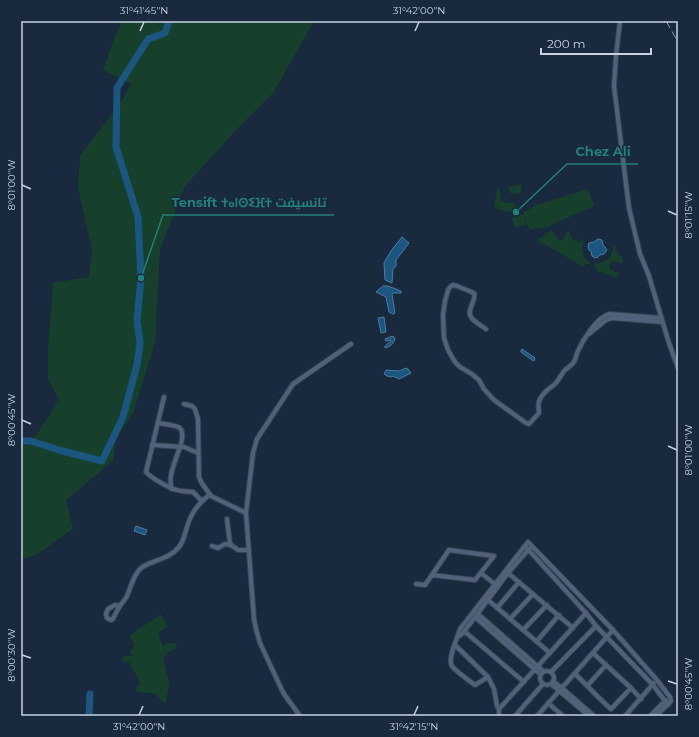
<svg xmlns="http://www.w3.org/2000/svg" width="699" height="737" font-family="Montserrat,Cairo,'Noto Sans Tifinagh',sans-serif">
<rect width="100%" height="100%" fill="#19293e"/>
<g fill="#16402c">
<polygon points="122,21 314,21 273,93 236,130 185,186 160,249 155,343 133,413 116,439 113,461 66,500 73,529 36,555 21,559 21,444 27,446 40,430 59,399 48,379 48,351 53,283 89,277 92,250 78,188 80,156 119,105 131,84 103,70 115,36"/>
<polygon points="522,184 521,193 520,194 516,193 512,194 509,191 509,187"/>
<path d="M497,189H500L501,200L503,202L506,203L512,202L515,204L518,210C509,213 502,212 494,207Z"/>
<polygon points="588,189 594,206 547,227 539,229 535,227 534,230 528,228 523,213 536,205"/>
<polygon points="523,214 526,224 515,228 512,218"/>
<path d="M551,230L560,241L565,238L564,235L569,231L573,241L576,239L577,242L584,239C581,249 582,256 590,263L589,264H586L584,267L544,244L541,245L538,240Z"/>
<path d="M616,245L615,251L618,252L620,256H622L623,260L621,265C618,261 615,261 610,263L609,268L615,272H619L617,278L597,271V269L595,267V264C600,264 604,260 609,259L613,250L612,247Z"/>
<polygon points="161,614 168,626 158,634 163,646 167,643 177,643 175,649 166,653 169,654 163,657 169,682 166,703 162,702 156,694 135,691 140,683 130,663 121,661 124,656 132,656 130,651 135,645 129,636"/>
</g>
<g fill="#1a5680" stroke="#4e7b9d">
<polygon points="402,237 409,243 396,260 396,266 393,269 392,283 385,280 384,263 391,251"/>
<polygon points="598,239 602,240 603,245 605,247 607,250 604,254 600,255 598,257 595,258 592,256 591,251 589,250 588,246 589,243 594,242"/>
<polygon points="383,286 388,286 401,291 401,293 393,293 392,294 395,313 393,314 389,312 386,297 376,292"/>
<polygon points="384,317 386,332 381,333 378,318"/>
<path d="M393,336L395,338C394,344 391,346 385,348V346L391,341L390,340L386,341L385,339Z"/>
<polygon points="522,349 535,358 534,361 532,360 521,352 521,350"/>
<polygon points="406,368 408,369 411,373 399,379 393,376 392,377 387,376 384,374 386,370 399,371"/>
<polygon points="136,526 147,530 145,535 134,531"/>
</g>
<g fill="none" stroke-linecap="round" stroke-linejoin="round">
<g stroke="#1a5680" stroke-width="7">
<polyline points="21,441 31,441 59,450 102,461 123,417 137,365 140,343 137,320 141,278 138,217 116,147 117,88 148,39 165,33 169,21"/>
<polyline points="89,716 90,694"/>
</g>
<g stroke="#374355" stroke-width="6">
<g id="minor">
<polyline points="620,21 616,56 614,86 629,208 640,254 649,276 668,340 678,368"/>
<path d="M486,329C482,326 474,322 471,317C466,309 477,301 474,293L457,286L453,285L450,287L448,290L445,301L443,315L444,338L448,350L455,362L460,367L472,374L479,380L484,389L494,400L526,423L529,424L539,413C539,408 537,404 540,399C544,391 549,389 555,384C559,380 561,375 564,371C567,368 571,366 573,363C576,360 576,355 578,351C583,340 596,318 609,314L661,318"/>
<polyline points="589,334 606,320 612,318 662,322"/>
<path d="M164,397L146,472C150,477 170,489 177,490C182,492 188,491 193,492L202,501"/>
<polyline points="184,404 192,406 195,409 198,419 199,477 201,482 211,496 246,513"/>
<path d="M158,423C163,424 176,425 180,428C190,440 164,471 172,489"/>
<polyline points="152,445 184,447 198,453"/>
<polyline points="227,519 230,544 231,545"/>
<polyline points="212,546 218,548 225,544 231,545 238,550 249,550"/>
<polyline points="525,546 586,613 596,626 653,685 668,705"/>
<polyline points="481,573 496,585"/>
<polyline points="508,573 573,628"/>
<polyline points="416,584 425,585 449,550 494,556 475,580 432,575"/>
<polyline points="488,600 550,653"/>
<path d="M119,606L115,605L108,609L106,614L107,618L111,620L113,619C115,615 117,610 120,606C122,602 126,599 127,596C131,587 133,575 141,568C152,560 170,559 179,547C184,541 185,532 188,524C192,511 199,503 209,495"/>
<polyline points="497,608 519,582"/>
<polyline points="478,614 543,671"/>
<polyline points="475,617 540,674"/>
<polyline points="510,619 533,594"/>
<polyline points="523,630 547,605"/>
<polyline points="464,631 524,682"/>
<polyline points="459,636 463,633 508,573 530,548"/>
<polyline points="537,641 559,615"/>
<polyline points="455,645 488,677 494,689 497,706 499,709 499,716"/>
<polyline points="593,653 631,688 641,699"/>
<circle cx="547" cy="678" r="7"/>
<polyline points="551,672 596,626"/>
<path d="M575,674C587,685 598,698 611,709L631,688"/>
<path d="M488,677L475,685C470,681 454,670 452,666C447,659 458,637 460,629L528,542L613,630L657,680L670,697L671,701L656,716"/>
<polyline points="553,681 562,688 594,716"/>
<polyline points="551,684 589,716"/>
<polyline points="588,685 606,665"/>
<polyline points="548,703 563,716"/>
<polyline points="499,709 586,613"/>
<polyline points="300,716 284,694 281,688 260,643 256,629 254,619 246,513 253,453 257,439 293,384 351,344"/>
<polyline points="515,716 543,684"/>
<polyline points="537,716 613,630"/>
<polyline points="625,716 654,683"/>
<polyline points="650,716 666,700"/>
</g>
</g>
<use href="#minor" stroke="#50627a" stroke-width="4"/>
<polyline stroke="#8c99a9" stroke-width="1" stroke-dasharray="8 4" stroke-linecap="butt" points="666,21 678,42"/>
</g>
<path fill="none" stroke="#c8d2e0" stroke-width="1.5" d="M140,31L144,22M415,31L419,22M22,185L31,189M668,211L677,215M22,420L31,424M668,446L677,450M22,655L31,658M668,681L677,684M139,715L143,706M414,715L418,706"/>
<path fill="none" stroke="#227f79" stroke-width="1.5" d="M516 212L567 164H638M141 278L163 215H334"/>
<g fill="#227f79" stroke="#19293e" stroke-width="1.5">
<circle cx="516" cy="212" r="4"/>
<circle cx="141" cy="278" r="4"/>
</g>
<g font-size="13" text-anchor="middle" font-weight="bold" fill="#227f79" stroke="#19293e" stroke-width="3" stroke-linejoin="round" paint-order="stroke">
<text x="603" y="156">Chez Ali</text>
<text x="249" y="207">Tensift ⵜⴰⵏⵙⵉⴼⵜ تانسيفت</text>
</g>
<rect width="699" height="737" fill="none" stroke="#19293e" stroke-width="44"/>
<path d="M541 48v6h110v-6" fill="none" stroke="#c8d2e0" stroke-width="2"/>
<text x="547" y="48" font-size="12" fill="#c8d2e0" stroke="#19293e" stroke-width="3" paint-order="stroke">200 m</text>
<rect x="22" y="22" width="655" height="693" fill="none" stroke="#c8d2e0" stroke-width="1.5"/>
<g font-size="10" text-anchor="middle" fill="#c8d2e0">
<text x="144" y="14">31°41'45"N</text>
<text x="419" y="14">31°42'00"N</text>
<text transform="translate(11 185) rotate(-90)" y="4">8°01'00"W</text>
<text transform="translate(688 215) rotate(-90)" y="4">8°01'15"W</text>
<text transform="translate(11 420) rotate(-90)" y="4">8°00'45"W</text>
<text transform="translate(688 450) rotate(-90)" y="4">8°01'00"W</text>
<text transform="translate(11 655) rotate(-90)" y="4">8°00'30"W</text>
<text transform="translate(688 684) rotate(-90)" y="4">8°00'45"W</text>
<text x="139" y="730">31°42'00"N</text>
<text x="414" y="730">31°42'15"N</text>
</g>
</svg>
